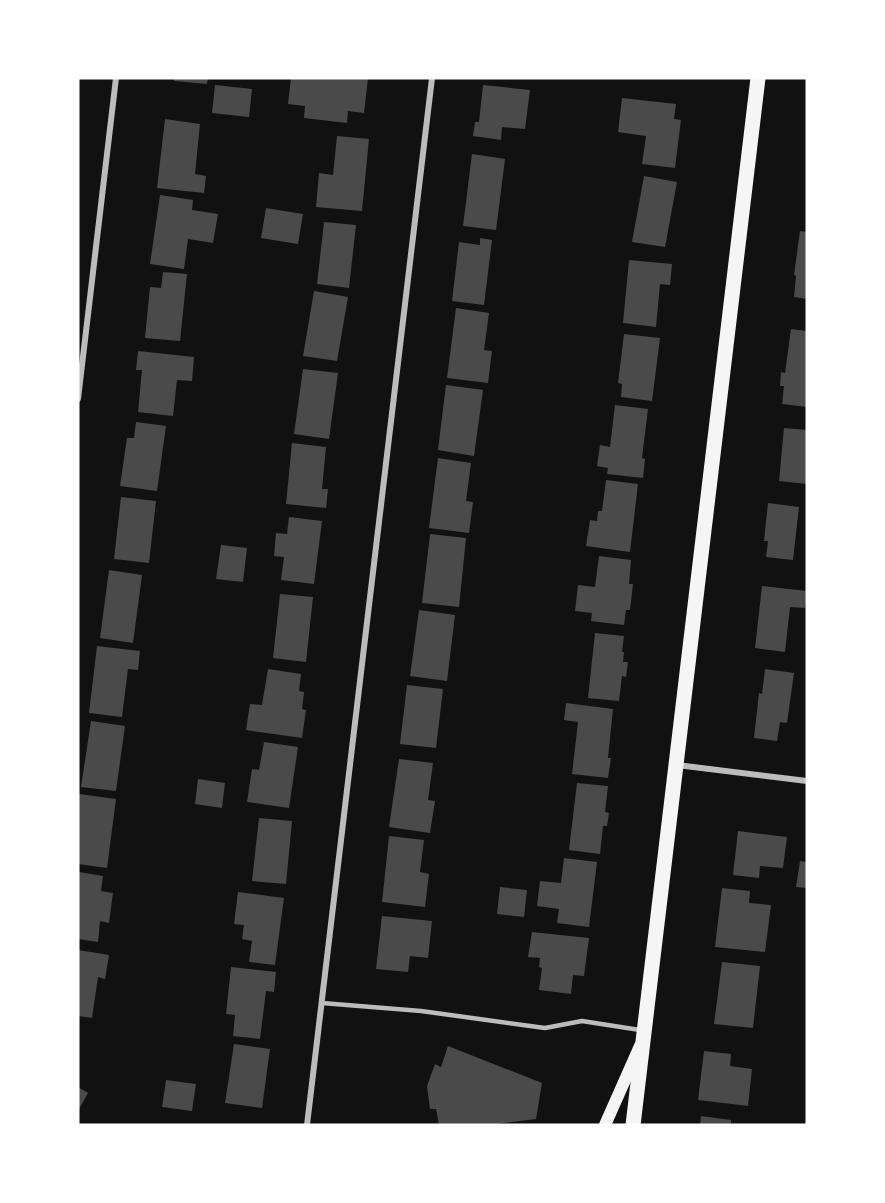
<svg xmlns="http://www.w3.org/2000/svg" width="885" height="1203" font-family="Lora,serif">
<rect width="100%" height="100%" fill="#111"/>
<g fill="#4a4a4a">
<polygon points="174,78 208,78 207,84 174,81"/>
<polygon points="291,78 368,78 364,113 348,111 347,123 304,118 305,106 288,104"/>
<polygon points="215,85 252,89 249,117 212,113"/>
<polygon points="483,85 530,90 525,129 502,127 501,140 473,136 475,122 479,122"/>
<polygon points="622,98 676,104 674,119 681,120 675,168 642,164 646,136 618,132"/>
<polygon points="165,119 200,124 195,174 206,176 204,193 157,188"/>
<polygon points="337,136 369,139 362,211 316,207 319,173 333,175"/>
<polygon points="472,154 505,159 496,230 463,226"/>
<polygon points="644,176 677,182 665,247 632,242"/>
<polygon points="160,195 193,200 192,210 218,214 213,243 188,239 184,269 150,264"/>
<polygon points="266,208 303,214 298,244 261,238"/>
<polygon points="324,222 356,225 349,288 317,284"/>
<polygon points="800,231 807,232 807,299 794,297 796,276 794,275"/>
<polygon points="480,238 492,240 484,305 452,301 459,242 480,245"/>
<polygon points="629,260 672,264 670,285 660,284 656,327 623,323"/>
<polygon points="163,272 187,274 180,341 145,338 150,287 161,288"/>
<polygon points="314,291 348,297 337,361 303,356"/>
<polygon points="456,308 489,313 484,350 492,351 488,383 447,378"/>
<polygon points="791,329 807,331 807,407 782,404 784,386 780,386 781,372 785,373"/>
<polygon points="624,334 660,338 652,401 621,397 622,384 618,383"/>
<polygon points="138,351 194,357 192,381 177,380 173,416 138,412 142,370 136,370"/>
<polygon points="303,369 338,373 329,439 294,434"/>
<polygon points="446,385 483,390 474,456 438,450"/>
<polygon points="615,405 648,409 642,458 645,459 643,478 607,474 608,468 597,466 600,445 610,447"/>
<polygon points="136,422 166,426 157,491 120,486 127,438 134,438"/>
<polygon points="784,428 807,430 807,484 779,481"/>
<polygon points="292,443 326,447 322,489 328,489 326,508 286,504"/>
<polygon points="438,458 471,463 466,501 473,502 469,533 429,528"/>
<polygon points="606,480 638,484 630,552 586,546 590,520 597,521 598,511 602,511"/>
<polygon points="121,497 156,501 149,563 114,559"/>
<polygon points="768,503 799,507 793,560 766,557 768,541 764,541"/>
<polygon points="289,517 322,521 314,584 281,580 284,557 274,556 276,533 287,534"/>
<polygon points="430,534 466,538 459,607 422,603"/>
<polygon points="221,545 247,548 243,582 216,579"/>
<polygon points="599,556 631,560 629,584 633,584 630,610 626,610 624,625 591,621 592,613 575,611 578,585 595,587"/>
<polygon points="109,570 142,575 133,643 100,638"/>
<polygon points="762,586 807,591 805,608 790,607 785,652 755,648"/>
<polygon points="280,594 313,597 306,662 273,658"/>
<polygon points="419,610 455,615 447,681 410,676"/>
<polygon points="595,633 624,636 622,652 624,652 623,662 628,662 626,677 622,676 619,701 588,698"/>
<polygon points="97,646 140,651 138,670 128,669 122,717 89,713"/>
<polygon points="268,669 301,674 299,691 304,692 302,709 306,710 302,738 246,730 250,704 262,705"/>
<polygon points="765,669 794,673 787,723 780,722 777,741 754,738 759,693 762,694"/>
<polygon points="407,685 443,689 436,748 400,744"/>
<polygon points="566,703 613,709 608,758 611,758 608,778 572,774 578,722 564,720"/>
<polygon points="91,721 125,726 116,791 81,787"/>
<polygon points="264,742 298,747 289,808 247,802 252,769 259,770"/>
<polygon points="399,759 433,763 428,800 435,801 430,833 389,827"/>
<polygon points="198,779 225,783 222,808 195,804"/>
<polygon points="577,783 608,786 605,812 609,813 607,826 603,826 600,854 569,850"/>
<polygon points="79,794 116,799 107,868 78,864"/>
<polygon points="259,818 292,821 286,884 252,881"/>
<polygon points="738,831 787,837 783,868 760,866 759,878 733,875"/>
<polygon points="389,836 424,840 420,872 429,874 425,907 382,902"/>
<polygon points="564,858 597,862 589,927 557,923 559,909 537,906 540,881 561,883"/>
<polygon points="800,861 807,862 807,888 796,887"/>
<polygon points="79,872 103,876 101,891 113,893 109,923 100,921 98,942 78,939"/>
<polygon points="500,887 527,890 524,917 497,914"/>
<polygon points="722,888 750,891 749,903 771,905 765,952 715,947"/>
<polygon points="238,892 284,898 275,965 249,962 252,941 242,939 244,925 234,924"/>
<polygon points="382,916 432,921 428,958 410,956 408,972 376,969"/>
<polygon points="532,932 589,938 584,976 573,975 571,994 539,990 542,968 539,967 540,958 528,957"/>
<polygon points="78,950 109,955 105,979 98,977 92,1018 78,1016"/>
<polygon points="722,962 760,966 753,1028 714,1024"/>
<polygon points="231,967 276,972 274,992 266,991 260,1039 233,1036 235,1015 226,1014"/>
<polygon points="234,1044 270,1049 262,1108 225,1103"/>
<polygon points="448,1046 542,1083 536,1119 488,1125 439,1125 436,1109 430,1109 427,1086 435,1064 441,1067"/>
<polygon points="704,1051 731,1054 730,1066 752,1069 748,1106 698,1100"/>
<polygon points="166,1080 196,1084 192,1111 162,1107"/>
<polygon points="78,1087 88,1093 78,1111"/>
<polygon points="701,1116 731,1120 731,1125 700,1125"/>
</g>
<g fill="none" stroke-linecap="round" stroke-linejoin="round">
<polyline stroke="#bcbcbc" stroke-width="4.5" points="322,1003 421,1011 545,1028 582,1021 640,1030"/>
<g stroke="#bcbcbc" stroke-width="6">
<polyline points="78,399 116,78"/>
<polyline points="677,765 807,781"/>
<polyline points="307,1125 432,78"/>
</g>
<polyline stroke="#f5f5f5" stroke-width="12" points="605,1125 640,1046"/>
<polyline stroke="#f5f5f5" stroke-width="15" points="633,1125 758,78"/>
</g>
<rect width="885" height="1203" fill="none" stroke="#ffffff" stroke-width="159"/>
</svg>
